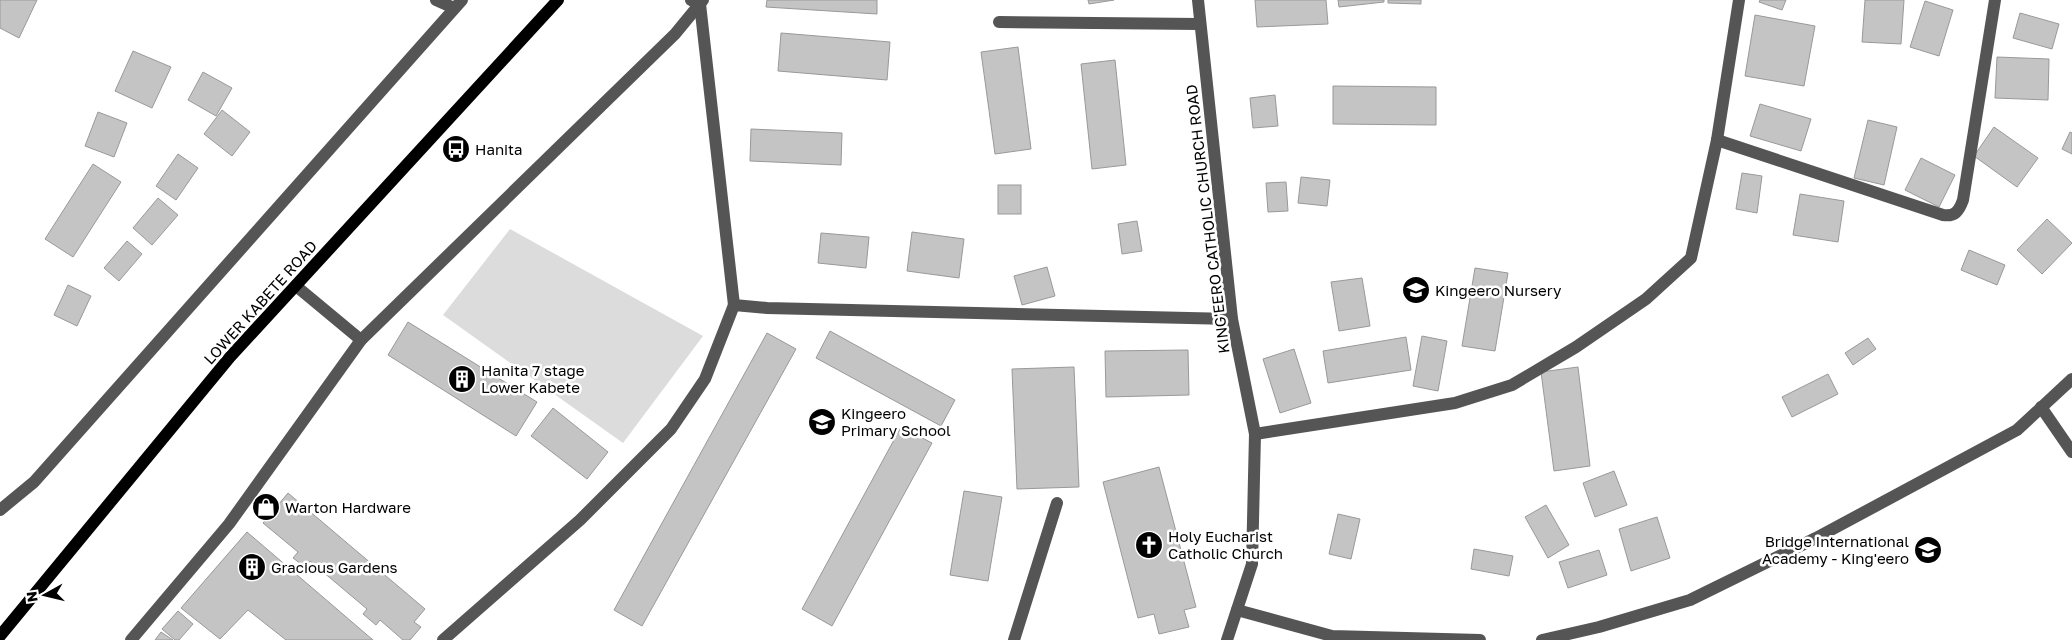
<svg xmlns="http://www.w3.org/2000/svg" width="2072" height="640" font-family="'Golos Text',sans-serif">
<rect width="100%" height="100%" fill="#fff"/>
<polygon fill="#dcdcdc" points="510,229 703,336 623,443 443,315"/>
<g fill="#c4c4c4" stroke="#999">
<polygon points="0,0 37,0 19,38 0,28"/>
<polygon points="767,0 877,0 877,14 766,7"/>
<polygon points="1088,0 1114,0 1089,4"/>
<polygon points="1255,0 1326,0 1328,24 1257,27"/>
<polygon points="1338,0 1384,0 1384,2 1339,7"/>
<polygon points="1388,0 1421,0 1421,4 1388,3"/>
<polygon points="1760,0 1786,0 1782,10 1759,2"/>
<polygon points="1865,0 1904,0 1901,44 1862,42"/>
<polygon points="1925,1 1953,10 1939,56 1910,47"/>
<polygon points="2020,13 2059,24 2052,49 2013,38"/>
<polygon points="1755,15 1815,26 1804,86 1745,76"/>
<polygon points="781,33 890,42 887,80 778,71"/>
<polygon points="1018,47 1031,149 995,154 981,52"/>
<polygon points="133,51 171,67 152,108 115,91"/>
<polygon points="1997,57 2049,59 2048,100 1995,98"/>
<polygon points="1115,60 1126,165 1092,169 1081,64"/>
<polygon points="203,72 232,88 216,116 188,100"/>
<polygon points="1333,86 1436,87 1436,125 1333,124"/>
<polygon points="1275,95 1278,126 1253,128 1250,98"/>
<polygon points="1760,104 1811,119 1801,151 1750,136"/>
<polygon points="222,110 250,132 232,156 204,134"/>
<polygon points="98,112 127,123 114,157 85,146"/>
<polygon points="1868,120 1897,127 1884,185 1854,178"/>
<polygon points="1994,127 2038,158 2017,187 1974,156"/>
<polygon points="751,129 842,133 841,165 750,161"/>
<polygon points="2070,132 2072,133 2072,154 2062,149"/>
<polygon points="178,154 198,168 176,200 156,186"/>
<polygon points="1921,158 1955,175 1939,207 1905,190"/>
<polygon points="93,164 121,182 73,257 45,239"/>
<polygon points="1742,173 1762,176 1757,213 1736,209"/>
<polygon points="1301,177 1330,180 1327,206 1298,203"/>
<polygon points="1286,182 1288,211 1268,212 1266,183"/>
<rect x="998" y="185" width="23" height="29"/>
<polygon points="1800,194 1844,201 1838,242 1793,235"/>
<polygon points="158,198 178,215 152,245 133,228"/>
<polygon points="2047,219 2072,243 2042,274 2017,250"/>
<polygon points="1137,221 1142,251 1122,254 1118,224"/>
<polygon points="912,232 964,239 959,278 907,271"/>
<polygon points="821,233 869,237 866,268 818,263"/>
<polygon points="127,241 142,254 119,281 104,268"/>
<polygon points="1969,250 2005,265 1997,285 1961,270"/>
<polygon points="1047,267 1055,296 1022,305 1014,276"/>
<polygon points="1475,268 1508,273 1495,351 1462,346"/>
<polygon points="1362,278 1370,326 1339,331 1331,282"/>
<polygon points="68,285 91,296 77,326 54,315"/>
<polygon points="408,322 537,402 516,436 388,355"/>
<polygon points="830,331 955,400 941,426 816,358"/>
<polygon points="767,333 796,349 642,626 614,610"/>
<polygon points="1422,336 1447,341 1438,391 1413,386"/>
<polygon points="1406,337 1411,370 1328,383 1323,351"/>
<polygon points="1868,338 1876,349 1853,365 1845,353"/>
<polygon points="1294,349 1311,403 1280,413 1263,359"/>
<polygon points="1188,350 1189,395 1106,397 1105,351"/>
<polygon points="1074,367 1079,487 1017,489 1012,369"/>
<polygon points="1578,367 1590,466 1554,471 1541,372"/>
<polygon points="1828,374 1838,394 1792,417 1782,397"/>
<polygon points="553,408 608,452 587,479 531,436"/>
<polygon points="901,427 932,443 832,626 802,609"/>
<polygon points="1159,467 1196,607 1184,610 1189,627 1159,634 1154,614 1138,618 1103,482"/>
<polygon points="1614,471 1627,505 1595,517 1583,483"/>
<polygon points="964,491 1002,497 988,581 950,575"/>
<polygon points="288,493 425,609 414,622 421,627 410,640 403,640 380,620 376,625 363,614 367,609 310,561 305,567 293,558 298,552 263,523"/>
<polygon points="1546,505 1569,545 1548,558 1525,517"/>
<polygon points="1338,514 1360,519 1351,559 1329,554"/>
<polygon points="1657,517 1670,558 1631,571 1619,529"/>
<polygon points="247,532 373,640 286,640 248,610 220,639 181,608"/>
<polygon points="1474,549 1513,556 1509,576 1471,569"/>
<polygon points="1599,550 1607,575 1568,588 1559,562"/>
<polygon points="178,611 193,624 179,640 175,640 162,629"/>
<polygon points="161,632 173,640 155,640"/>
</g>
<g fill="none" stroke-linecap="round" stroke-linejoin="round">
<g stroke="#555" stroke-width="12">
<polyline points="436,0 454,8"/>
<polyline points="691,0 700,4 734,305 767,308 1232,319"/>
<polyline points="1198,0 1232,319 1255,434 1252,564 1227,640"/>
<polyline points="999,22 1200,24"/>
<path d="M1717,140L1943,215C1955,217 1959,211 1963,200L1995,0"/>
<polyline points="296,286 361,340"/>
<polyline points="2041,407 2072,452"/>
<polyline points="1255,434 1455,403 1512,385 1576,347 1646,299 1691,258 1717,140 1739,0"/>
<polyline points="0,510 34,482 462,0"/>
<polyline points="1237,610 1332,636 1480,640"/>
<polyline points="131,640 229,524 361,340 675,34 703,0"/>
<polyline points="443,640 580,520 671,429 705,379 734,305"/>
<polyline points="1014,640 1057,503"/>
<polyline points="1542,640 1599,627 1690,600 1816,538 2017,430 2072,379"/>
</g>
<polyline stroke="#000" stroke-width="12" points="0,636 230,357 558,0"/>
</g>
<defs>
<g id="bus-disc" transform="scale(1.4375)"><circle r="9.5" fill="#000" stroke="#fff"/><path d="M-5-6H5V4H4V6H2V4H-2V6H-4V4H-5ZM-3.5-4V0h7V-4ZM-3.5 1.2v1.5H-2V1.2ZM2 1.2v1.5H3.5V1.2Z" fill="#fff"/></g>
<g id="school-disc" transform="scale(1.4375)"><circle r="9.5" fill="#000" stroke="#fff"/><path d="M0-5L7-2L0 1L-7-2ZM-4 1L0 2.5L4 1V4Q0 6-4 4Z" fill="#fff"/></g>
<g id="building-disc" transform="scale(1.4375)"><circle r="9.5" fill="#000" stroke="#fff"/><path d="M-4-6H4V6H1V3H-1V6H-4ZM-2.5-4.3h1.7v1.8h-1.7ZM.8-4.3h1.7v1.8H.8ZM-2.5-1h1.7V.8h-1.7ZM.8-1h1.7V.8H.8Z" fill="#fff"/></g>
<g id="shop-disc" transform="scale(1.4375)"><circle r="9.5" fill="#000" stroke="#fff"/><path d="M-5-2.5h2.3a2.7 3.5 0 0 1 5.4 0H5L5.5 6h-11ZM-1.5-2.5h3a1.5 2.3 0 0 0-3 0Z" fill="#fff"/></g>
<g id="church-disc" transform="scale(1.4375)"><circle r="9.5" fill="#000" stroke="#fff"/><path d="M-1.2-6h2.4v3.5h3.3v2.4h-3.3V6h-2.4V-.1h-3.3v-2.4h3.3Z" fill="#fff"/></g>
</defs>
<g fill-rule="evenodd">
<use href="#bus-disc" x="456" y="149"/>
<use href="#school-disc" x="1416" y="290"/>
<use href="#building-disc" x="462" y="379"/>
<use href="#school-disc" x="822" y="422"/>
<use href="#shop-disc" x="266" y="507"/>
<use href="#church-disc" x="1149" y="545"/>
<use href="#school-disc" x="1928" y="550"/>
<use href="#building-disc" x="252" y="567"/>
</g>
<g text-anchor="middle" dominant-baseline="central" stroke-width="5" stroke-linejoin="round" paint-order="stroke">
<g font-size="15" fill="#000" stroke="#fff" text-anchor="start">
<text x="475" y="149">Hanita</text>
<text x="1435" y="290">Kingeero Nursery</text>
<text x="481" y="370">Hanita 7 stage<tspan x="481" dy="17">Lower Kabete</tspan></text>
<text x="841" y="413">Kingeero<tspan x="841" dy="17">Primary School</tspan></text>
<text x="285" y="507">Warton Hardware</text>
<text x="1168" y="536">Holy Eucharist<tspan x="1168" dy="17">Catholic Church</tspan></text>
<text x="1909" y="541" text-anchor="end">Bridge International<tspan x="1909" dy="17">Academy - King'eero</tspan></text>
<text x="271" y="567">Gracious Gardens</text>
</g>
<g font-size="15" fill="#000" stroke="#fff">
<text transform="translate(1207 219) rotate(-97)">KING'EERO CATHOLIC CHURCH ROAD</text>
<text transform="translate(260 302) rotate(-48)">LOWER KABETE ROAD</text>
</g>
</g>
<g transform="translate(45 595) rotate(262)" stroke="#ffffff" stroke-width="4" paint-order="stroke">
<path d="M0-4L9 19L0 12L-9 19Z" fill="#000000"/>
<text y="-8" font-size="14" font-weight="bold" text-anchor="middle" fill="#000000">N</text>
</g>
</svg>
